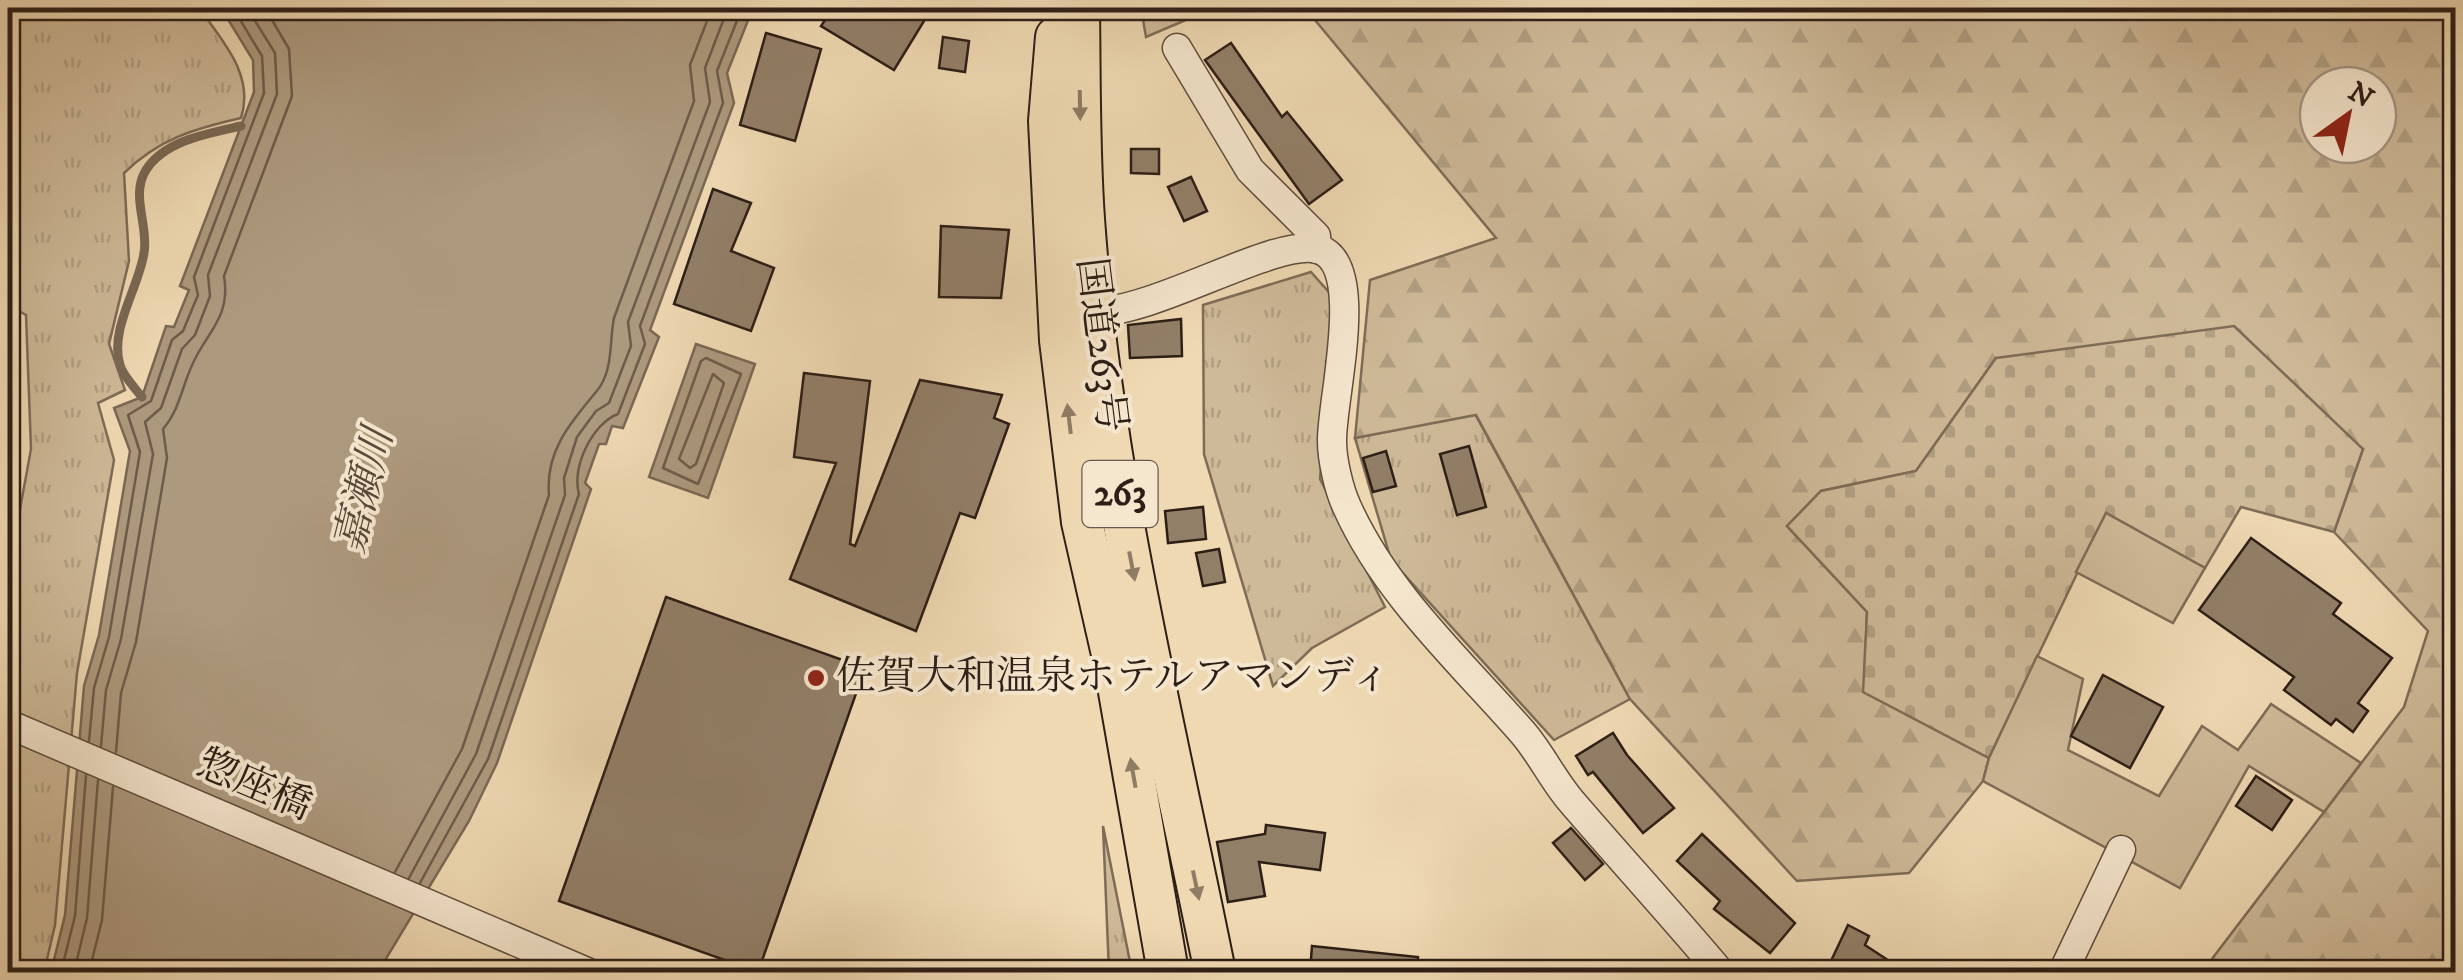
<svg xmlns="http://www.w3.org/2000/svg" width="2463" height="980" font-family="'IM FELL DW Pica','Noto Serif JP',serif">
<defs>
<pattern id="grass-tufts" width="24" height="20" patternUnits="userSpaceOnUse" patternTransform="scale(2.5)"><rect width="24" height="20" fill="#ceb998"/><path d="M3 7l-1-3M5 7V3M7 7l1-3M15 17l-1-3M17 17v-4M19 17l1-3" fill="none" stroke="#b19f82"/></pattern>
<pattern id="forest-firs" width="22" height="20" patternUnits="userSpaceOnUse" patternTransform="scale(2.5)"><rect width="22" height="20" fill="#ceb998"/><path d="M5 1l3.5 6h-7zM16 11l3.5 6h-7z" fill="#b19f82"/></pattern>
<pattern id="cemetery-stones" width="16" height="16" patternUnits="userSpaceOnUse" patternTransform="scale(2.5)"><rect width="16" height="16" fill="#ceb998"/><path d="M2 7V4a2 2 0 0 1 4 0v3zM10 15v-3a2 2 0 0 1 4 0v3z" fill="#b19f82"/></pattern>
</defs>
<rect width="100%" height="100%" fill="#efd9b3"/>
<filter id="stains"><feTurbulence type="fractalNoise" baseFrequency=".002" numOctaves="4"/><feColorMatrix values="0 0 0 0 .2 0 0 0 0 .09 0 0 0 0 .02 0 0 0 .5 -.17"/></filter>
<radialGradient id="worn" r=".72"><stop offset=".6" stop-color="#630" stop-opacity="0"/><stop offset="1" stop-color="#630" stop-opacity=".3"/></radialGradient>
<g fill="url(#grass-tufts)" stroke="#7e6c57" stroke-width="2.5">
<path d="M8,8H199C222,40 255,75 241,118C193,129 159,139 124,173L129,261L109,344L125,390L98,403L114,460L77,673L55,925L44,972H8V575L31,449L26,315L8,305Z"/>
<polygon points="1311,272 1335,299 1320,479 1385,607 1312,648 1273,686 1204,454 1203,305"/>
<polygon points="8,341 15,344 18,453 8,502"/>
<polygon points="1475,414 1630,699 1554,740 1391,560 1355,438"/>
<polygon points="1103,826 1132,972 1109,972"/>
</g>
<g fill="url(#forest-firs)" stroke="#7e6c57" stroke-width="2.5" fill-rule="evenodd">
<polygon points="1141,8 1214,8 1146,37"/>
<path d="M1305,8H1954L1964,17L1976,8H2455V972H2202L2404,707L2428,631L2334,532L2363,449L1996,358L1916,471L1821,491L1787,526L1867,612L1864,692L1989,758L1983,781L1909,873L1797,881L1630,699L1476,415L1355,438L1370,280L1496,238ZM2318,85H2378V145H2318Z"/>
</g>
<polygon fill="url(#cemetery-stones)" stroke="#7e6c57" stroke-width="2.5" points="2234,326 2363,449 2334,532 2241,507 2205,568 2106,513 1989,758 1863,692 1867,612 1787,526 1821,491 1916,471 1996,358"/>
<g fill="#ceb998" stroke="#7e6c57" stroke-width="2.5">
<polygon points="2106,513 2205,568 2173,623 2076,572"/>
<polygon points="2037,656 2083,679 2068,750 2159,796 2202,726 2238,750 2271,704 2361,763 2324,812 2249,766 2180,888 1983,781 1989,758"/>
</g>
<g fill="#ad997e" stroke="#7a6854" stroke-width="2.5">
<polygon points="221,8 753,8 727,73 734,103 650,330 659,337 623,428 612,426 606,444 599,444 585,483 591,489 497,763 469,821 378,972 51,972 65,915 84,686 99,635 130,451 114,408 142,397 166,326 174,327 189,290 180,286 254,92 253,60"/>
<polygon points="696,344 755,364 708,498 649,477"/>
</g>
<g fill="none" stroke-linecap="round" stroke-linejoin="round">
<g stroke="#6d5c4a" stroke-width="2.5">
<polygon points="706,358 741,374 698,484 663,468 701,361"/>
<polygon points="713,374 724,383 696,464 690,468 679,459"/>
<polyline points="89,741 94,688 109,637 140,452 128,415 151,401 172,340 183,331 198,295 194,277 264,93 262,56 233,8"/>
<polyline points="101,746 106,690 121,639 153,454 145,422 161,408 182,349 195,335 210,296 208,275 277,94 275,53 247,8"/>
<path d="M116,752L121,693L136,642L167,458L163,429C180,409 182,386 193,363C207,332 231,317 224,276L292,96L289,49L265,8"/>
<path d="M395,872L462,749L549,495C545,451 571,422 596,392C614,371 609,342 614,318L694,101L690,65L712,8"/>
<polyline points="409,878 476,754 565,495 564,478 577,437 596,411 609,403 631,346 628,322 710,102 705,68 728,8"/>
<path d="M420,883L488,759L579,494C571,467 593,423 618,414L645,344L640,326L723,103L717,71L742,8"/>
<polyline points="61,972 75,916 86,775"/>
<polyline points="74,972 87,918 98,780"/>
<polyline points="89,972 102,920 113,787"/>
</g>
<path stroke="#7a6854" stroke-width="9" d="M142,397C135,388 123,376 120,365C109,330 139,287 144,253C149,226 130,195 146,170C165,140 210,133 241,126"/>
</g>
<g fill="#927f68" stroke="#2d1e16" stroke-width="2.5">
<polygon points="833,8 932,8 894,70 821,26"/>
<polygon points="766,33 821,49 795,141 740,125"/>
<polygon points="943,37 969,41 965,72 939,68"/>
<polygon points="1231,43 1282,117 1287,112 1342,180 1309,204 1205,60"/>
<polygon points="1131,149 1159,149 1159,174 1131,173"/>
<polygon points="1191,177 1207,211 1184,221 1168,187"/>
<polygon points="713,189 751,203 731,251 774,268 751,331 674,304"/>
<polygon points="941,226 1009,230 1001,298 939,297"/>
<polygon points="1181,319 1182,356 1130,358 1128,325"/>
<polygon points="804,373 870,381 850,544 855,546 920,380 1002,395 994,418 1009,424 975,518 960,513 916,631 790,579 836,463 794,457"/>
<polygon points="1469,446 1486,507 1457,515 1440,454"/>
<polygon points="1386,451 1396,486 1373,492 1363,458"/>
<polygon points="1203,507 1206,539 1168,543 1165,511"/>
<polygon points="2251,538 2341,603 2333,614 2392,658 2358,703 2368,711 2353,732 2336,719 2331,725 2284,690 2294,677 2199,610"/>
<polygon points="1219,549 1225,582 1203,586 1196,553"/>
<polygon points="666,597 865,668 758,972 559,901"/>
<polygon points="2103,675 2163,707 2130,768 2071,736"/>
<polygon points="1613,733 1627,755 1674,808 1643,833 1593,772 1588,775 1576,756"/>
<polygon points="2256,776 2292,800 2272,830 2236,806"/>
<polygon points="1266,825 1325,833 1320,870 1259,862 1265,896 1228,902 1217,842 1265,834"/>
<polygon points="1571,828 1603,864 1585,880 1553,843"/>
<polygon points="1702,834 1795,923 1770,953 1714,909 1720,901 1677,861"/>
<polygon points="1848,925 1869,936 1865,945 1906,972 1854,972 1831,961"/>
<polygon points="1312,946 1418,957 1417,972 1310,972"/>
</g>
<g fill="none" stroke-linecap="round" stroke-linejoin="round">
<g stroke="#5e4d3d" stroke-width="31">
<g id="minor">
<polyline points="1177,48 1250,170 1316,236 1317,249"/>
<path d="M1094,312C1157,312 1275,238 1318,249C1368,263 1331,401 1332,441C1332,460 1339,490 1347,507C1386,594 1461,662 1523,733C1541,754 1553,780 1571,801C1620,858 1671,914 1720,972"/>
<polyline points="8,724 587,972"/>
<polyline points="2063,972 2121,850"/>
</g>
</g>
<g stroke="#2d1e16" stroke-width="44">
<g id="highway">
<path d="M1079,8C1080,78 1079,149 1084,219C1102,474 1165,723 1215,972"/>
<polyline points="1056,37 1049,121 1060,340 1082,522 1114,663 1168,972"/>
</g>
</g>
<use href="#minor" stroke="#f5e6ce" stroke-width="28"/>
<use href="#highway" stroke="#efd9b3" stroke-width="40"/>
</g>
<defs><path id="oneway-solid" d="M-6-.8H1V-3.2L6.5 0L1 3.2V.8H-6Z" transform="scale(2.5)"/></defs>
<g fill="#8e7c64">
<use href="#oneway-solid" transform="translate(1080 105) rotate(89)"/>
<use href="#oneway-solid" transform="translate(1069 419) rotate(-97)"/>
<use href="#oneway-solid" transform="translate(1132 566) rotate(79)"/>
<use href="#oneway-solid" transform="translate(1133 773) rotate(-100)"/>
<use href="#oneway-solid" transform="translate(1196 885) rotate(78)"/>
</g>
<circle fill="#8f2418" stroke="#f5e6ce" stroke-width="4" cx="816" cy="678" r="10"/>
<g text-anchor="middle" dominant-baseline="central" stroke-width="8" stroke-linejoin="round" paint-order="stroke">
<rect fill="#f5e6ce" stroke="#695a4d" stroke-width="2.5" x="1082.5" y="461" width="75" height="66" rx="8"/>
<g font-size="38" font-weight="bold" fill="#2d1e16">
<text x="1120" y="494">263</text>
</g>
<g font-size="40" fill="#2d1e16" stroke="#f5e6ce">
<text transform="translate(1100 345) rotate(83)">国道263号</text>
<text transform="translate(254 786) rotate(23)">惣座橋</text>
</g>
<g font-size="40" fill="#2d1e16" stroke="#f5e6ce" text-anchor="start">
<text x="836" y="678">佐賀大和温泉ホテルアマンディ</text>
</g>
<g font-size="42" font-style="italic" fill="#5a493a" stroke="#f5e6ce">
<text transform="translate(365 491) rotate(-76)">嘉瀬川</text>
</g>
</g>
<rect width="2463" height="980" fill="none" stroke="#efd9b3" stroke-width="40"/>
<rect x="10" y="10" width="2443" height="960" fill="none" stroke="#2d1e16" stroke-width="5"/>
<rect x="20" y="20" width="2423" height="940" fill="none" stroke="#2d1e16" stroke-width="2.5"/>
<g transform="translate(2348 115) rotate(33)"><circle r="48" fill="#f5e6ce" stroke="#a59684" stroke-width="2.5"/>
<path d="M0-8L18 38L0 25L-18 38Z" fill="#8f2418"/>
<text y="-15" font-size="28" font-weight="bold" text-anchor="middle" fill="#2d1e16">N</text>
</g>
<rect width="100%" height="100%" filter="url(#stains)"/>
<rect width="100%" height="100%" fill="url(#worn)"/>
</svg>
